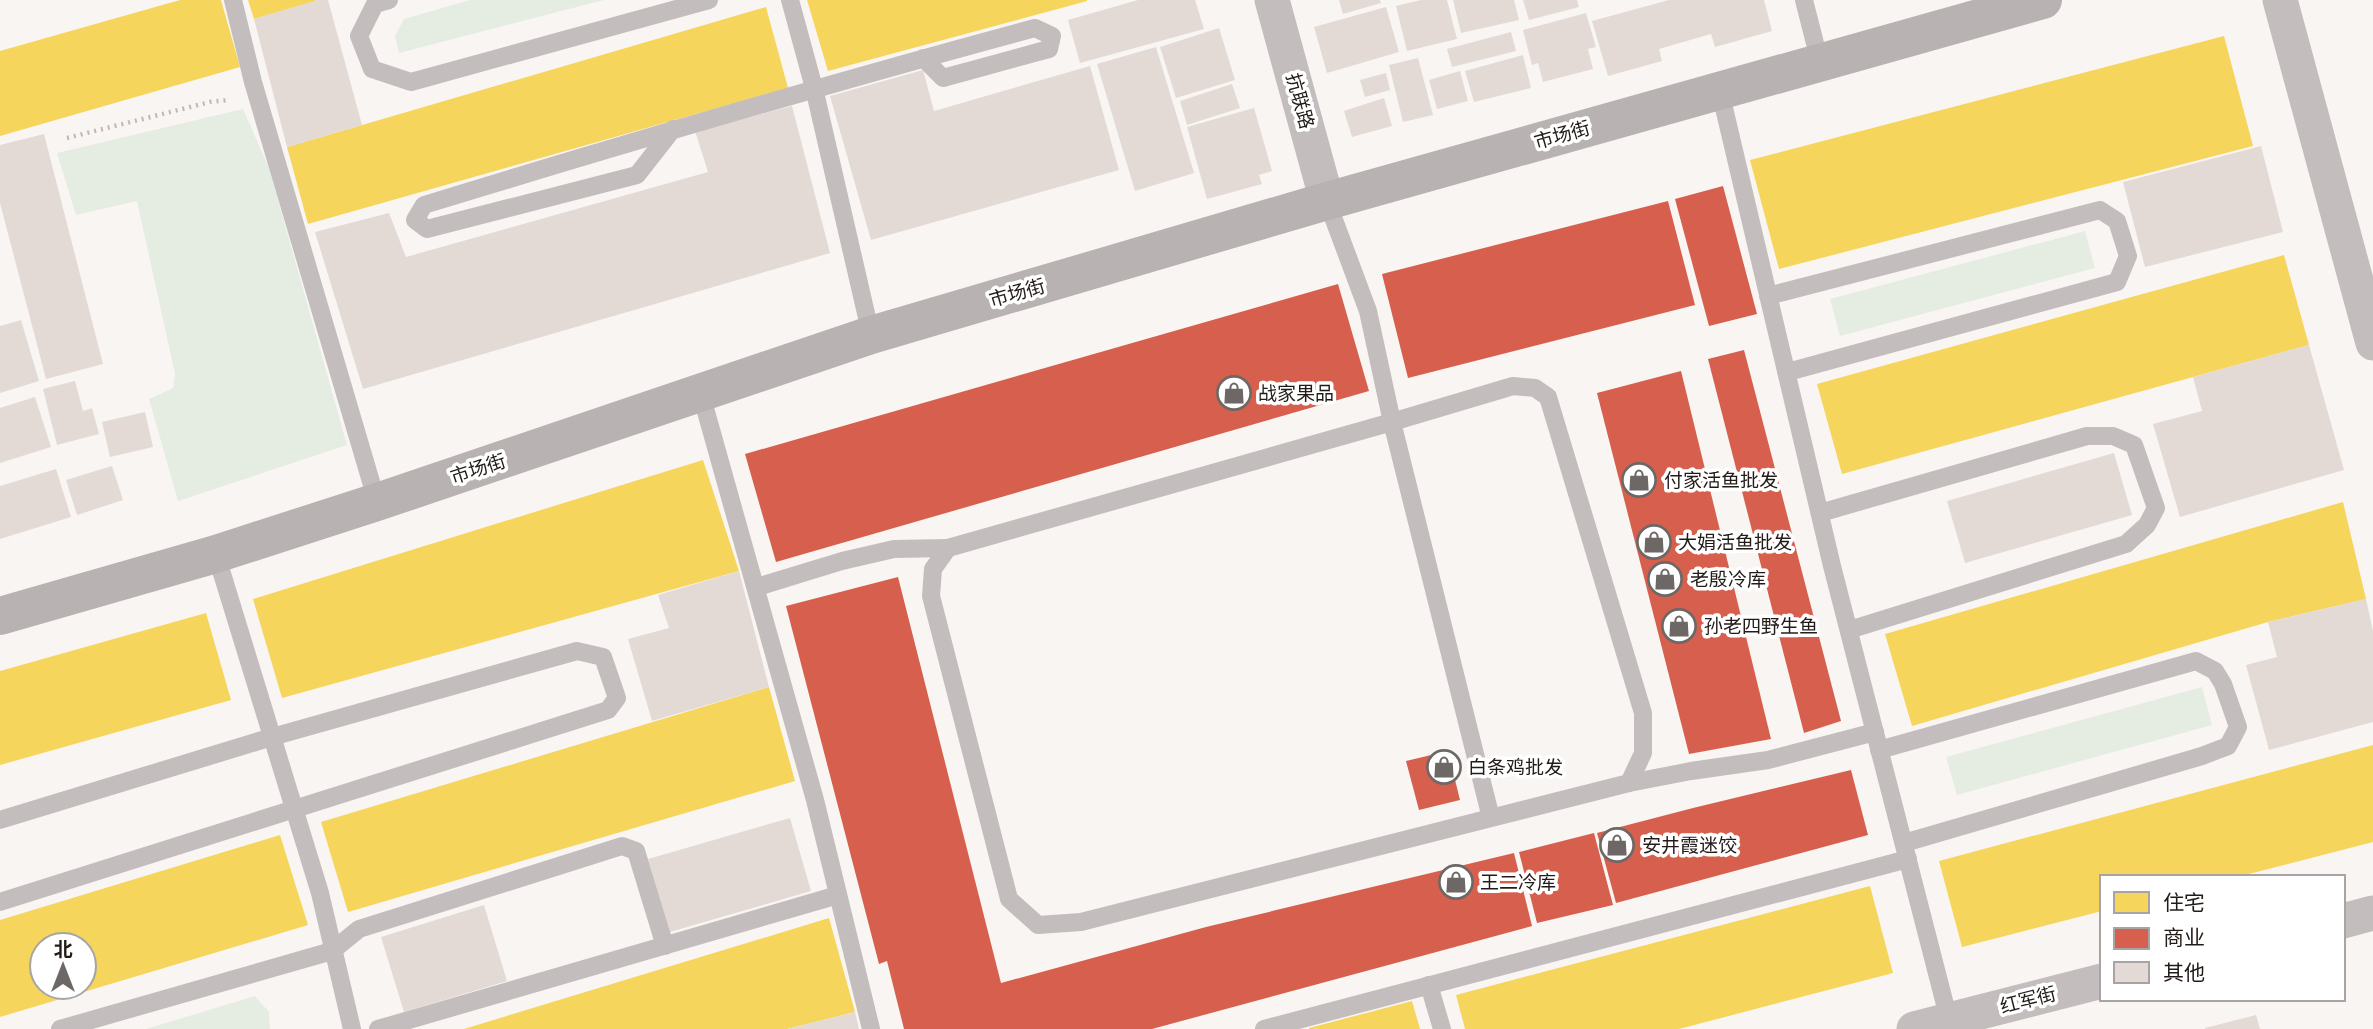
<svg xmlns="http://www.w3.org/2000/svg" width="2373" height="1029" font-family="'Fira Sans Condensed','Noto Sans SC',sans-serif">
<rect width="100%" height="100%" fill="#f9f5f3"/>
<g fill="#e5ede2">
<polygon points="470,0 604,0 399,53 395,36 404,19"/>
<polygon points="243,109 269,168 347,445 178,501 149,399 173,388 175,374 137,201 76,215 57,153"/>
<polygon points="2085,231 2095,268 1840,336 1830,299"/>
<polygon points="2202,687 2212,725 1957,795 1946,757"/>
<polygon points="255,996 269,1012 270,1029 146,1029"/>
</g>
<g fill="#f6d55c" fill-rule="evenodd">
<polygon points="180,0 221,0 240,67 0,136 0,51"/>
<polygon points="248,0 316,0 316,1 254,19"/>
<polygon points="807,0 1087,0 1087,1 828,71"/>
<polygon points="766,7 788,88 308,224 287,147"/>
<polygon points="2224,36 2253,146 1779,269 1750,160"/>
<polygon points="2284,255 2309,345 1842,474 1817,384"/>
<polygon points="703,460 739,571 282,698 253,599"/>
<polygon points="2343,502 2366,599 2268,622 1912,726 1885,634"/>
<polygon points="206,613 231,700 0,765 0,671"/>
<polygon points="769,687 795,781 348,912 321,822"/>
<polygon points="2373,745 2373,842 2237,877 2102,877 2102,911 1962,947 1939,861"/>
<path d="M280,835L308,925L0,1017V920ZM42,945H84V987H42Z"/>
<polygon points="1870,886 1893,973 1679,1029 1465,1029 1456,995"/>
<polygon points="829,918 855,1012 787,1029 464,1029"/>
<polygon points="1412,1001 1420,1029 1309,1029 1309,1028"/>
</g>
<g fill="#d6604d">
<polygon points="1723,186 1757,314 1709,326 1675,199"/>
<polygon points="1668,201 1695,305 1408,378 1382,274"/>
<polygon points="1338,284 1369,391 776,562 745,454"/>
<polygon points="1744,350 1841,721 1804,733 1708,359"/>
<polygon points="1681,371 1771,739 1689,754 1597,393"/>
<polygon points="898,577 1001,983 1206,927 1514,853 1532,926 1152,1029 904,1029 887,961 879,964 786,606"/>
<polygon points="1448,751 1460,800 1419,810 1406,761"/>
<polygon points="1851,770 1868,835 1616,903 1597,833 1693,808"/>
<polygon points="1594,833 1613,905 1537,923 1519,852"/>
</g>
<g fill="#e3dad6">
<polygon points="318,0 328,0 362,125 287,147 254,19"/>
<polygon points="1138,0 1195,0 1204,29 1080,63 1068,20"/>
<polygon points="1339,0 1380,0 1381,3 1343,14"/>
<polygon points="1421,0 1447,0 1457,39 1407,51 1396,6"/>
<polygon points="1453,0 1514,0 1519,20 1461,33"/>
<polygon points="1523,0 1577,0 1579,7 1529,20"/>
<polygon points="1669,0 1764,0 1772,31 1715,47 1711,34 1659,49 1662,61 1608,76 1592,21"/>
<polygon points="1386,7 1399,52 1327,73 1314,27"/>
<polygon points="1586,13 1596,47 1588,49 1593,69 1543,82 1538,63 1532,65 1523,30"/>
<polygon points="1219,28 1235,80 1176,98 1160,47"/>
<polygon points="1511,32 1516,51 1452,67 1447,49"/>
<polygon points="1156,47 1194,173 1135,191 1097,64"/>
<polygon points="1523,55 1531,88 1474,102 1465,71"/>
<polygon points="1418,58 1433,115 1403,122 1389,65"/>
<polygon points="1090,66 1119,170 871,240 830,96 923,70 934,111"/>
<polygon points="1460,71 1468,101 1437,109 1429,80"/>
<polygon points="1386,73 1390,90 1365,97 1360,80"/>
<polygon points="1232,84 1240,108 1187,125 1180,101"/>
<polygon points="1384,98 1392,126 1352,137 1344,111"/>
<polygon points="792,106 830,253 363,389 315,232 389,213 406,257 708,172 695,131"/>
<polygon points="1254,108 1272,171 1259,175 1262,184 1207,199 1187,127"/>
<polygon points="44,134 103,364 46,379 0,203 0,145"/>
<polygon points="2261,146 2283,232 2145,267 2123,182"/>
<polygon points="21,320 39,381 0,393 0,326"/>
<polygon points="2309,345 2344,470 2180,517 2153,424 2202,411 2193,377"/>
<polygon points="75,381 83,411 92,408 99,434 57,445 43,389"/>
<polygon points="35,397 51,447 0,463 0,408"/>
<polygon points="145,412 153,447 110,457 102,422"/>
<polygon points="2114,453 2132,515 1965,563 1947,501"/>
<polygon points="112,466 123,500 77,515 66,480"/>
<polygon points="56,469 71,517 0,539 0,486"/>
<polygon points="739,571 769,687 652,721 628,639 669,628 658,595"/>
<polygon points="2366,599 2373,631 2373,722 2269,750 2246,665 2277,657 2268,622"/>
<polygon points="790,818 811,891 670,932 648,859"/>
<polygon points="484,905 507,981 404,1012 381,937"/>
<polygon points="855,1012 859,1029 790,1029 790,1028"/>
<polygon points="2256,1015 2260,1029 2205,1029 2205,1028"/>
</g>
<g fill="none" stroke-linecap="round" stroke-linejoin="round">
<polyline stroke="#beb9b8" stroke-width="4.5" stroke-dasharray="2 5" stroke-linecap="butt" points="67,138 210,102 229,100"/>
<g stroke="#c3bdbd" stroke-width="18">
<polyline points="233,0 253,82 377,502"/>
<polyline points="389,0 375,4 359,36 372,69 411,82 709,0"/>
<polyline points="790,0 814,88 871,335"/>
<polyline points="1804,0 1820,63"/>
<polyline points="1720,91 1832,566 1949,1020"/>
<path d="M673,129L637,175L427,229L415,220L424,205C627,143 830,83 1035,28L1052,36L1049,49L943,78L923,58"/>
<polyline points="1327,201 1368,311 1392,422 948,548 933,569 931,596 1009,899 1038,925 1081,922 1629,783 1643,753 1643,713 1548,397 1535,388 1513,386 1392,422 1491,818"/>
<polyline points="1768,296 2100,210 2117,221 2128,256 2117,282 1795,370 1786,371"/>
<polyline points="701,394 815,800 871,1029"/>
<polyline points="1820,513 2087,436 2113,436 2134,445 2156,508 2147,525 2126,544 1849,630"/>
<polyline points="216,554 320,893 352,1029"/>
<polyline points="757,587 842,561 894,549 948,548"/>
<polyline points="1879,750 2196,661 2215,671 2223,684 2238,727 2228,746 2202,756 1904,843"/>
<polyline points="1629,783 1691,771 1768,760 1875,732"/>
<polyline points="0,820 272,737 577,651 603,657 617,698 608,710 0,902"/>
<polyline points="1429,985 1442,1029"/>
<polyline points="60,1029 332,951 359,929 622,846 636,851 665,946"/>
<polyline points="378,1029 838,895"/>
<polyline points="1264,1029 1908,859"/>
</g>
<g stroke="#c3bdbd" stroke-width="35">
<polyline points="1272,0 1327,201"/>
<polyline points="2280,0 2373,343"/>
<polyline points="2343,921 2373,913"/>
<polyline points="1914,1029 2102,981"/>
</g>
<polyline stroke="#b9b2b2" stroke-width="38" points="0,616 216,554 377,502 871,335 1327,201 2043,0"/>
</g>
<defs>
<g id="shop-ring" transform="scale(1.75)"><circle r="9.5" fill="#fff" stroke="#6d6765" stroke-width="1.5"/><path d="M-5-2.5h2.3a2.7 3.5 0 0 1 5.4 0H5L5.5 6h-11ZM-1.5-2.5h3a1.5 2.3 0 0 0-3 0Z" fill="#6d6765"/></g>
</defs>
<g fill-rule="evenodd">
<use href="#shop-ring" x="1234" y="393"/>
<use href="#shop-ring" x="1639" y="480"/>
<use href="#shop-ring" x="1654" y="542"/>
<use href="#shop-ring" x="1665" y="579"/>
<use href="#shop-ring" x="1679" y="626"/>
<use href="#shop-ring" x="1444" y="767"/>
<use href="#shop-ring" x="1617" y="845"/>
<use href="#shop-ring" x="1456" y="882"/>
</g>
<g text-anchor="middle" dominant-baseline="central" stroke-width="7" stroke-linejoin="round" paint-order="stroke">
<g font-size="19" fill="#221b18" stroke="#fff">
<text transform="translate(1300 101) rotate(75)">抗联路</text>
<text transform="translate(1562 135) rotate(-16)">市场街</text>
<text transform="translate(1017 293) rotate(-16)">市场街</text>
<text transform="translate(478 469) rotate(-18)">市场街</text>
<text transform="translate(2028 1000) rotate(-14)">红军街</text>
</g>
<g font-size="19" fill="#221b18" stroke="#fff" text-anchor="start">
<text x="1258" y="393">战家果品</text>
<text x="1664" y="480">付家活鱼批发</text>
<text x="1678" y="542">大娟活鱼批发</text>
<text x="1690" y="579">老殷冷库</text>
<text x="1704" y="626">孙老四野生鱼</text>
<text x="1468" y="767">白条鸡批发</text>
<text x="1642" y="845">安井霞迷饺</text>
<text x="1480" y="882">王二冷库</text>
</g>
</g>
<rect x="2100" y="875" width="245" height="126" fill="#ffffff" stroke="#a7a4a3" stroke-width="2"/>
<rect x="2114" y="892" width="35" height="21" fill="#f6d55c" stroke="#a7a4a3" stroke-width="2"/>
<text x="2163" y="910" font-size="21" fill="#221b18">住宅</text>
<rect x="2114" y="928" width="35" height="21" fill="#d6604d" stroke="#a7a4a3" stroke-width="2"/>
<text x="2163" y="945" font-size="21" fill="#221b18">商业</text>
<rect x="2114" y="962" width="35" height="21" fill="#e3dad6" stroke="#a7a4a3" stroke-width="2"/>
<text x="2163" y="980" font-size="21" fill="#221b18">其他</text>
<g transform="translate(63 966)"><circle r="33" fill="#ffffff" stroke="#a7a4a3" stroke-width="2"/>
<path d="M0-5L12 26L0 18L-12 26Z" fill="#6d6765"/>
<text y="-10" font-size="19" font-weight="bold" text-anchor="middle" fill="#221b18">北</text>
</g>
</svg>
